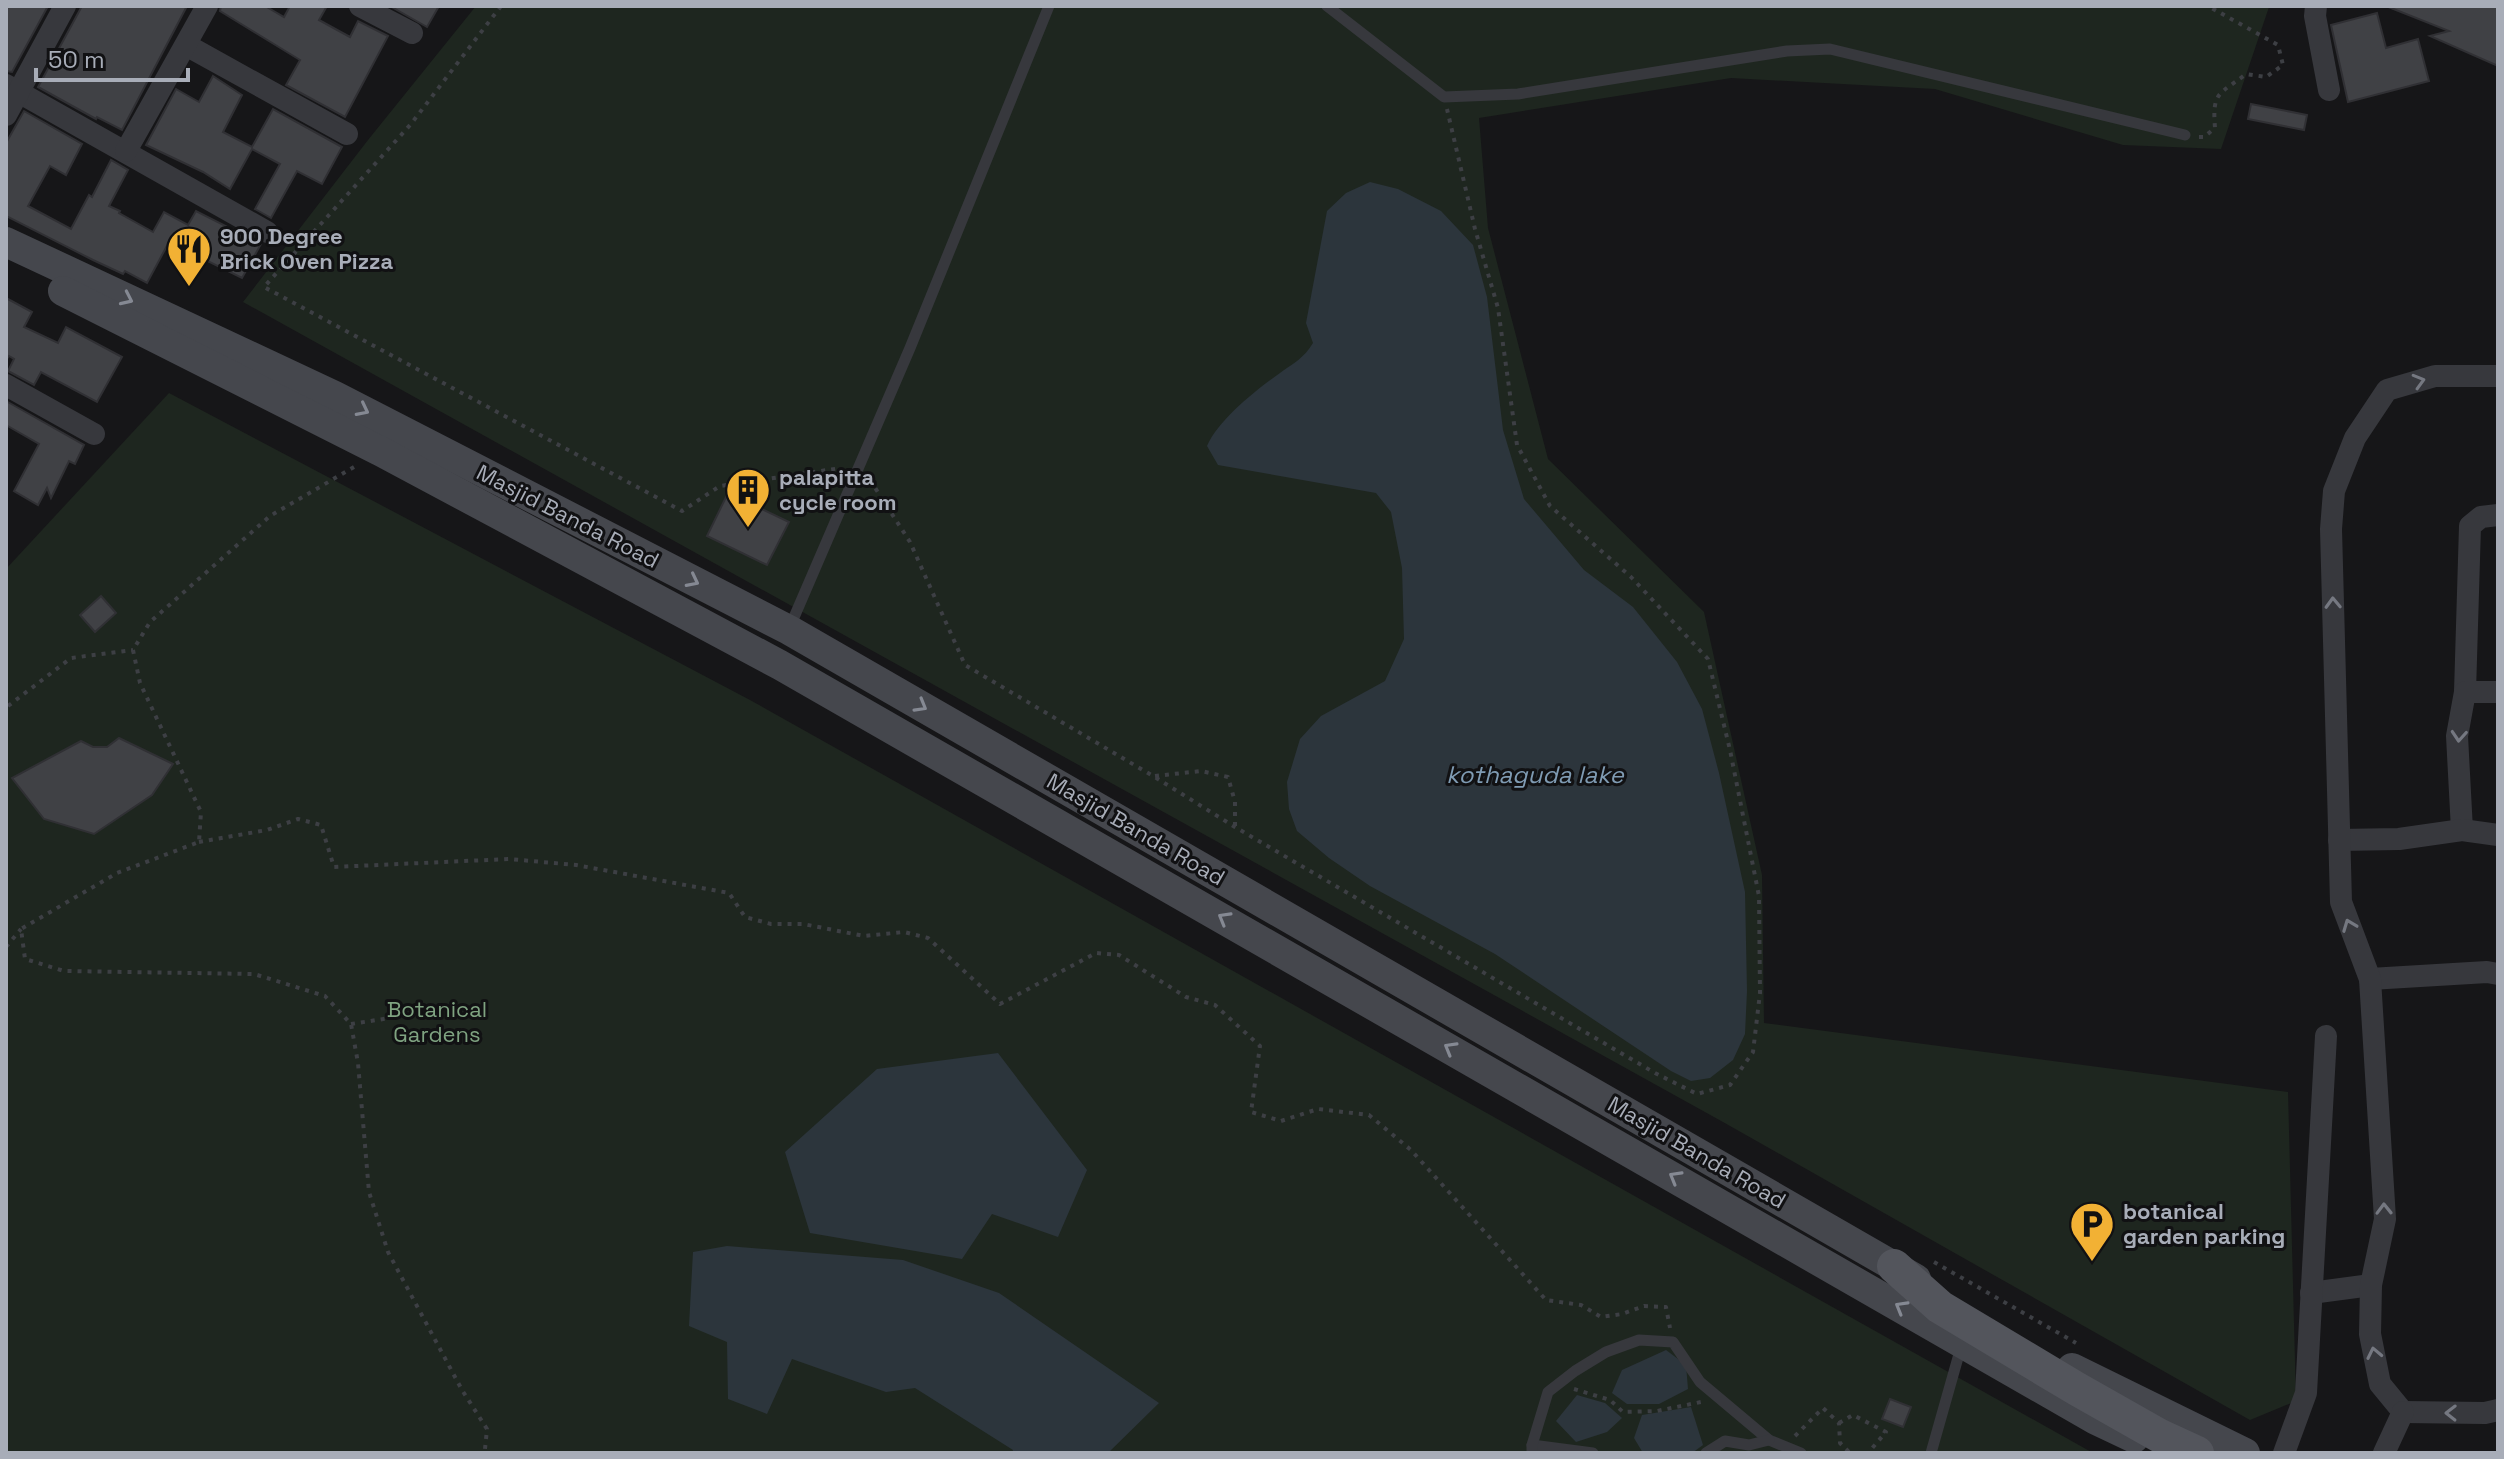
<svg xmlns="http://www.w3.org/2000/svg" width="2504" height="1459" font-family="'Space Grotesk',sans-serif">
<rect width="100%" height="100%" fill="#161618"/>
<g fill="#1e261f">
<polygon points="476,6 2269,7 2221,149 2123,145 1935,89 1731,78 1479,118 1488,228 1548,459 1704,612 1762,875 1764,1023 2288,1092 2296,1401 2250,1420 1723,1122 243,302 368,140"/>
<polygon points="169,393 750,700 2093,1453 6,1453 6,569"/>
</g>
<g fill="#2c353c">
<path d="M1370,182L1398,189L1441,211L1473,245L1487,297L1503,430L1524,499L1584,570L1633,607L1677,662L1702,709L1719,773L1745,892L1747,991L1745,1034L1733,1060L1710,1078L1691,1081L1671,1071L1495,954L1370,886L1329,858L1297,831L1289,809L1287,782L1300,739L1321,716L1385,681L1404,639L1402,568L1391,512L1376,493L1218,465L1207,446C1219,419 1256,390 1280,373C1295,362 1303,359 1313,343L1306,323L1327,211L1346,193Z"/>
<polygon points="998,1053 1087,1170 1058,1237 992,1214 962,1259 810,1233 785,1152 877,1069"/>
<polygon points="727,1246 903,1260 999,1293 1159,1403 1108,1453 1012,1453 1013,1450 915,1388 886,1392 792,1359 767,1414 728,1399 727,1342 689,1326 693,1252"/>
<polygon points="1666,1350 1686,1365 1688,1389 1659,1404 1627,1404 1612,1393 1622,1370"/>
<polygon points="1577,1395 1605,1403 1622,1418 1607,1432 1576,1442 1556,1421"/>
<polygon points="1691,1407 1703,1445 1692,1453 1643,1453 1634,1438 1642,1415"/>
</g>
<g fill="#404145" stroke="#303034" stroke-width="2">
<polygon points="6,6 48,6 12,72 6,71"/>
<polygon points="82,6 187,6 122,130 97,117 96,119 38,87"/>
<polygon points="221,6 265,6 284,17 290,6 327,6 319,20 350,37 358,21 388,36 345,117 286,85 300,60 220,11"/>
<polygon points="390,6 439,6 427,27"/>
<polygon points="2386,6 2498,6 2498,66 2430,36 2449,31"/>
<polygon points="2377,13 2386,48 2418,39 2429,81 2348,102 2331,25"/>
<polygon points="213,76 242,95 223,132 252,147 273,109 342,147 322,184 297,171 271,218 255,209 280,164 252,149 230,189 203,172 146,145 176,89 199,102"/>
<polygon points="2251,104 2307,115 2304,130 2248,119"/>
<polygon points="24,111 82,144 66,175 50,166 28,206 71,229 89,195 92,197 111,160 128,170 109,206 120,211 119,213 153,232 164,212 188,225 196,211 261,244 242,278 169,242 147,283 125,271 123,274 93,260 6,216 6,143"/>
<polygon points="6,298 32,312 24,327 58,343 66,327 122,357 97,402 41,372 34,385 8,371 14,359 9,356 6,360"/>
<polygon points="6,401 84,445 75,464 69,461 51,498 47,488 38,505 14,491 39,444 6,425"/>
<polygon points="728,493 789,522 767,565 707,536"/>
<polygon points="101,596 116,613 95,632 80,615"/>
<polygon points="119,738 173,764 152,795 94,834 44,819 12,778 81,741 93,747 107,747"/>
<polygon points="1890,1399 1911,1407 1903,1427 1882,1419"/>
</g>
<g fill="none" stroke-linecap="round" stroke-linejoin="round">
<g stroke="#3d3f44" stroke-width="4" stroke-dasharray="4 6" stroke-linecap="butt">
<polyline points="501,6 411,124 264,287 682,511 720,486 841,468"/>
<path d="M2199,137H2204L2215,128C2212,91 2219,95 2246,74L2266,77L2283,65L2278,45L2208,6"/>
<polyline points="354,467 270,516 150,622 133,650 140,683 201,812 199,842 117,873 21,929 25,959 64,971 254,974 325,996 351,1024 358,1063 369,1192 388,1252 462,1390 487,1429 485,1449 483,1453"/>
<polyline points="870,480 910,542 965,665 1153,776 1235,827 1655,1073 1697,1094 1730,1085 1753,1052 1760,993 1759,896 1730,750 1708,659 1631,577 1550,506 1517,445 1498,308 1475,229 1447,109"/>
<polyline points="8,706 71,658 133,650"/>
<polyline points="1155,776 1201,771 1228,777 1235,802 1235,826"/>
<polyline points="199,842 267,830 298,819 321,825 334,867 509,859 576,865 729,893 745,917 771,924 803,924 864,936 904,932 928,938 1000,1004 1096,953 1119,955 1186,997 1215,1005 1260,1046 1251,1112 1281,1121 1318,1109 1369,1115 1411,1150 1546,1300 1581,1305 1601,1317 1622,1314 1644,1306 1666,1307 1670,1328"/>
<polyline points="6,947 21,929"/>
<polyline points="351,1024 390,1018"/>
<polyline points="1934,1262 2076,1343"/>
<polyline points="1574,1389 1610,1400 1623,1412 1657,1411 1701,1402"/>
<polyline points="1839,1423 1853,1415 1886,1432 1868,1453"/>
<polyline points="1795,1436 1823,1408 1839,1423 1840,1443 1850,1453"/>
</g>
<g stroke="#37383d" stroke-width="11">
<polyline points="1327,6 1444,97 1518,94 1787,51 1830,49 2185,135"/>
<polyline points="789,629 910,348 1049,6"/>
<polyline points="1532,1445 1593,1453"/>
<polyline points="1532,1453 1532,1445 1548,1392 1575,1371 1606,1352 1639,1340 1673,1342 1700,1382 1769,1440 1801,1453"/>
<polyline points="1706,1453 1725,1441 1749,1445 1769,1440"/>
<polyline points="1931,1453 1961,1347"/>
</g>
<g stroke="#37383d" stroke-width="22">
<polyline points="360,6 412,33"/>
<polyline points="2316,6 2315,16 2329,90"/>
<polyline points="186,45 347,134"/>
<polyline points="6,85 267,232"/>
<polyline points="6,115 65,6"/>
<polyline points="126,151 207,6"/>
<polyline points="6,385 94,434"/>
<polyline points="2465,692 2470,526 2481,517 2498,515"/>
<polyline points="2462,830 2457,736 2465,692 2498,692"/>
<polyline points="2339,840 2399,839 2462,830 2498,835"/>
<polyline points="2370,979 2487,972 2498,974"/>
<polyline points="2311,1293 2371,1285"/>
<polyline points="2403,1412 2380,1384 2370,1334 2371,1285 2385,1219 2370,979 2341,902 2331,529 2334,491 2355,438 2387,390 2435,376 2498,376"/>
<polyline points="2403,1412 2485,1413 2498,1410"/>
<polyline points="2284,1453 2306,1393 2326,1036"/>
<polyline points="2384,1453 2403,1412"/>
</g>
<g stroke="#45474d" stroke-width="30">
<polyline points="6,242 335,396 789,630 1916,1279"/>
<polyline points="63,291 380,451 780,665 2096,1420 2134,1438"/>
<polyline points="2072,1368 2245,1453"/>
</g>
<polyline stroke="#53555c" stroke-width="34" points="1894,1266 1940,1307 2077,1389 2160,1436 2197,1453"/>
</g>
<defs><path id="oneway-chevron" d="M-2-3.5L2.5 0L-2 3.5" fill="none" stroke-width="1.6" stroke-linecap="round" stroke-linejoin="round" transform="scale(2)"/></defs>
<g stroke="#858993">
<use href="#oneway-chevron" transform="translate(127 299) rotate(25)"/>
<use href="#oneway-chevron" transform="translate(363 410) rotate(27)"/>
<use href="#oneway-chevron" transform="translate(693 581) rotate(27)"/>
<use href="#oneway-chevron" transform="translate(921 706) rotate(30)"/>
<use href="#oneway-chevron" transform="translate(1224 918) rotate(-150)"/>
<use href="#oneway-chevron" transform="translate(1450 1048) rotate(-150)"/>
<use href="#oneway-chevron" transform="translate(1675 1177) rotate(-150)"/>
<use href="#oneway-chevron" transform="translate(1901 1307) rotate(-150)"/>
</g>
<g stroke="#757881">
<use href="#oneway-chevron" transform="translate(2419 381) rotate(-16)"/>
<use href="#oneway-chevron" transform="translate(2333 603) rotate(-92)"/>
<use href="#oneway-chevron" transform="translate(2459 736) rotate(94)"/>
<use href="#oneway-chevron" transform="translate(2349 925) rotate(-111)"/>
<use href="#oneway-chevron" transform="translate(2384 1209) rotate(-91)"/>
<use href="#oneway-chevron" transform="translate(2374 1353) rotate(-102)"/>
<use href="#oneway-chevron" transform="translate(2451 1413) rotate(-179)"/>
</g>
<defs>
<g id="restaurant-pin" transform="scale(2.3)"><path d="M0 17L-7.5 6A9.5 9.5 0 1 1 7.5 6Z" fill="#f2b134" stroke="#111113"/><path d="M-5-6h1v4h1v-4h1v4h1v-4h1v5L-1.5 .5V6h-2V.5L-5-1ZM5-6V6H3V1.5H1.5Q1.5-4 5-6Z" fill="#111"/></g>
<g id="building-pin" transform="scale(2.3)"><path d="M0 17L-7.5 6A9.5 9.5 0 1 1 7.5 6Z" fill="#f2b134" stroke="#111113"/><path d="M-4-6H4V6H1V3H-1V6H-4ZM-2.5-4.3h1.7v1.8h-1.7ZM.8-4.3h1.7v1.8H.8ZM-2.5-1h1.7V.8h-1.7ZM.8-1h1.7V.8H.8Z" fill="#111"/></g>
<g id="parking-pin" transform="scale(2.3)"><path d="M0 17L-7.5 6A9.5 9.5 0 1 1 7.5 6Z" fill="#f2b134" stroke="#111113"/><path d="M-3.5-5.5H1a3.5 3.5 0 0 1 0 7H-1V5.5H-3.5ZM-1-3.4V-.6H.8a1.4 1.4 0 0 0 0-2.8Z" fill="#111"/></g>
</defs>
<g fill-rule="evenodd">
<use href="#restaurant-pin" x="189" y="249"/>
<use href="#building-pin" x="748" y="490"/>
<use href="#parking-pin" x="2092" y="1224"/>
</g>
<g text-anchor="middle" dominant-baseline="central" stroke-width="6" stroke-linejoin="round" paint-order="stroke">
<g font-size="22" font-weight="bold" fill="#a8adb8" stroke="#111113" text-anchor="start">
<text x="220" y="236">900 Degree<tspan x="220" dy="25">Brick Oven Pizza</tspan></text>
<text x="779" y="477">palapitta<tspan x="779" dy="25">cycle room</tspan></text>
<text x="2123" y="1211">botanical<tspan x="2123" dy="25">garden parking</tspan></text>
</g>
<g font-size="22" fill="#a8adb8" stroke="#111113">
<text transform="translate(568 516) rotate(27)">Masjid Banda Road</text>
<text transform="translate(1136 829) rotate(30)">Masjid Banda Road</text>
<text transform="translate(1697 1152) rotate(30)">Masjid Banda Road</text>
</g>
<g font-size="22" fill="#7fa381" stroke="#111113">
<text x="437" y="1009">Botanical<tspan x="437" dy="25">Gardens</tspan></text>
</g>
<g font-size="24" font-style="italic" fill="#7f9bb3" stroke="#111113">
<text x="1535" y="774">kothaguda lake</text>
</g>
</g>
<rect width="2504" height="1459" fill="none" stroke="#a8adb8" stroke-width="16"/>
<path d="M36 68v12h152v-12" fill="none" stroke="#a8adb8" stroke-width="4"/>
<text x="48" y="68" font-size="24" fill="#a8adb8" stroke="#111113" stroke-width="6" paint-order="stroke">50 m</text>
</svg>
